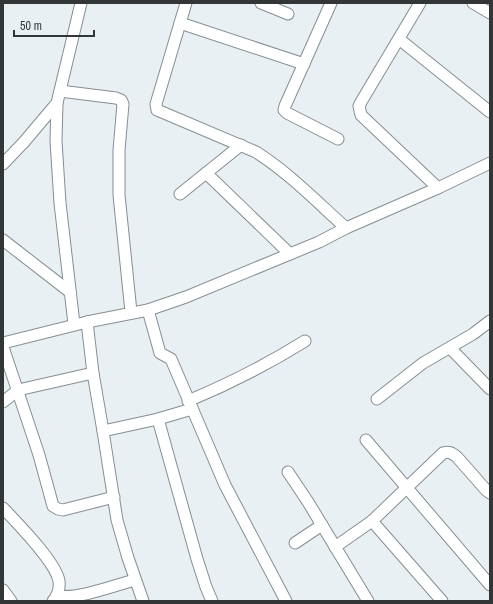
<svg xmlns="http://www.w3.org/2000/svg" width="493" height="604" font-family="'Archivo Narrow',sans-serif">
<rect width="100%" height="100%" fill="#e8f0f3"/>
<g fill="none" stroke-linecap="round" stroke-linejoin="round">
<g stroke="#868e91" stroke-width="13">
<g id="minor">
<path d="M186,3L156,104L157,110L256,152C289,173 317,202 346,228L438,188L490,163"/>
<polyline points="261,3 288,14"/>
<polyline points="331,3 285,106 284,110 287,113 338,139"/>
<polyline points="420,3 361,102 359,106 361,115 438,188"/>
<polyline points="473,3 490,13"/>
<polyline points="180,23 304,64"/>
<polyline points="399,39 490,112"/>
<polyline points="60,91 116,98 121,100 123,104 119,150 119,195 131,312"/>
<polyline points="3,164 24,142 57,103"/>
<polyline points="206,173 290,254"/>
<polyline points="180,194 241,145"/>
<polyline points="3,240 70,292"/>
<polyline points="148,310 160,353 171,359 225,485 286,601"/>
<polyline points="87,322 148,310 186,297 319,242 346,228"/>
<polyline points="74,324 60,203 56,141 57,103 81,3"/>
<polyline points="3,343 87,322 93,373 103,431 117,520 128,558 143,601"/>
<polyline points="3,347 39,455 53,506 58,509 63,510 114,497"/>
<polyline points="450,348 490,389"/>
<polyline points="377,399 423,363 473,334 490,321"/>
<path d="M188,401C229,384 268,364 305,341"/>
<polyline points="3,402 18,390 93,373"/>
<polyline points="158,419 197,559 206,587 212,601"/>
<polyline points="103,431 158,419 192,409"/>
<polyline points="366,440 490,585"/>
<polyline points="288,472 308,502 368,601"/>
<path d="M3,508C17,523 56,562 59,581C60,589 58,595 53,601"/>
<polyline points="372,521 442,601"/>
<polyline points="295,543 322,525"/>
<path d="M335,547L372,521L443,453C449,451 452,453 457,457L486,490L490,493"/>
<polyline points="3,590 11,601"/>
<path d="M57,596C80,599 112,586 135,580"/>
</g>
</g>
<use href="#minor" stroke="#fff" stroke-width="11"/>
</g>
<rect width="493" height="604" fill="none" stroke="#323637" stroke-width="8"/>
<path d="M14 30v6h80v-6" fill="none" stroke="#323637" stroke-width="2"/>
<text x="20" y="30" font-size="12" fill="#323637" stroke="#e8f0f3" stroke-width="3" paint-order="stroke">50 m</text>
</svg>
